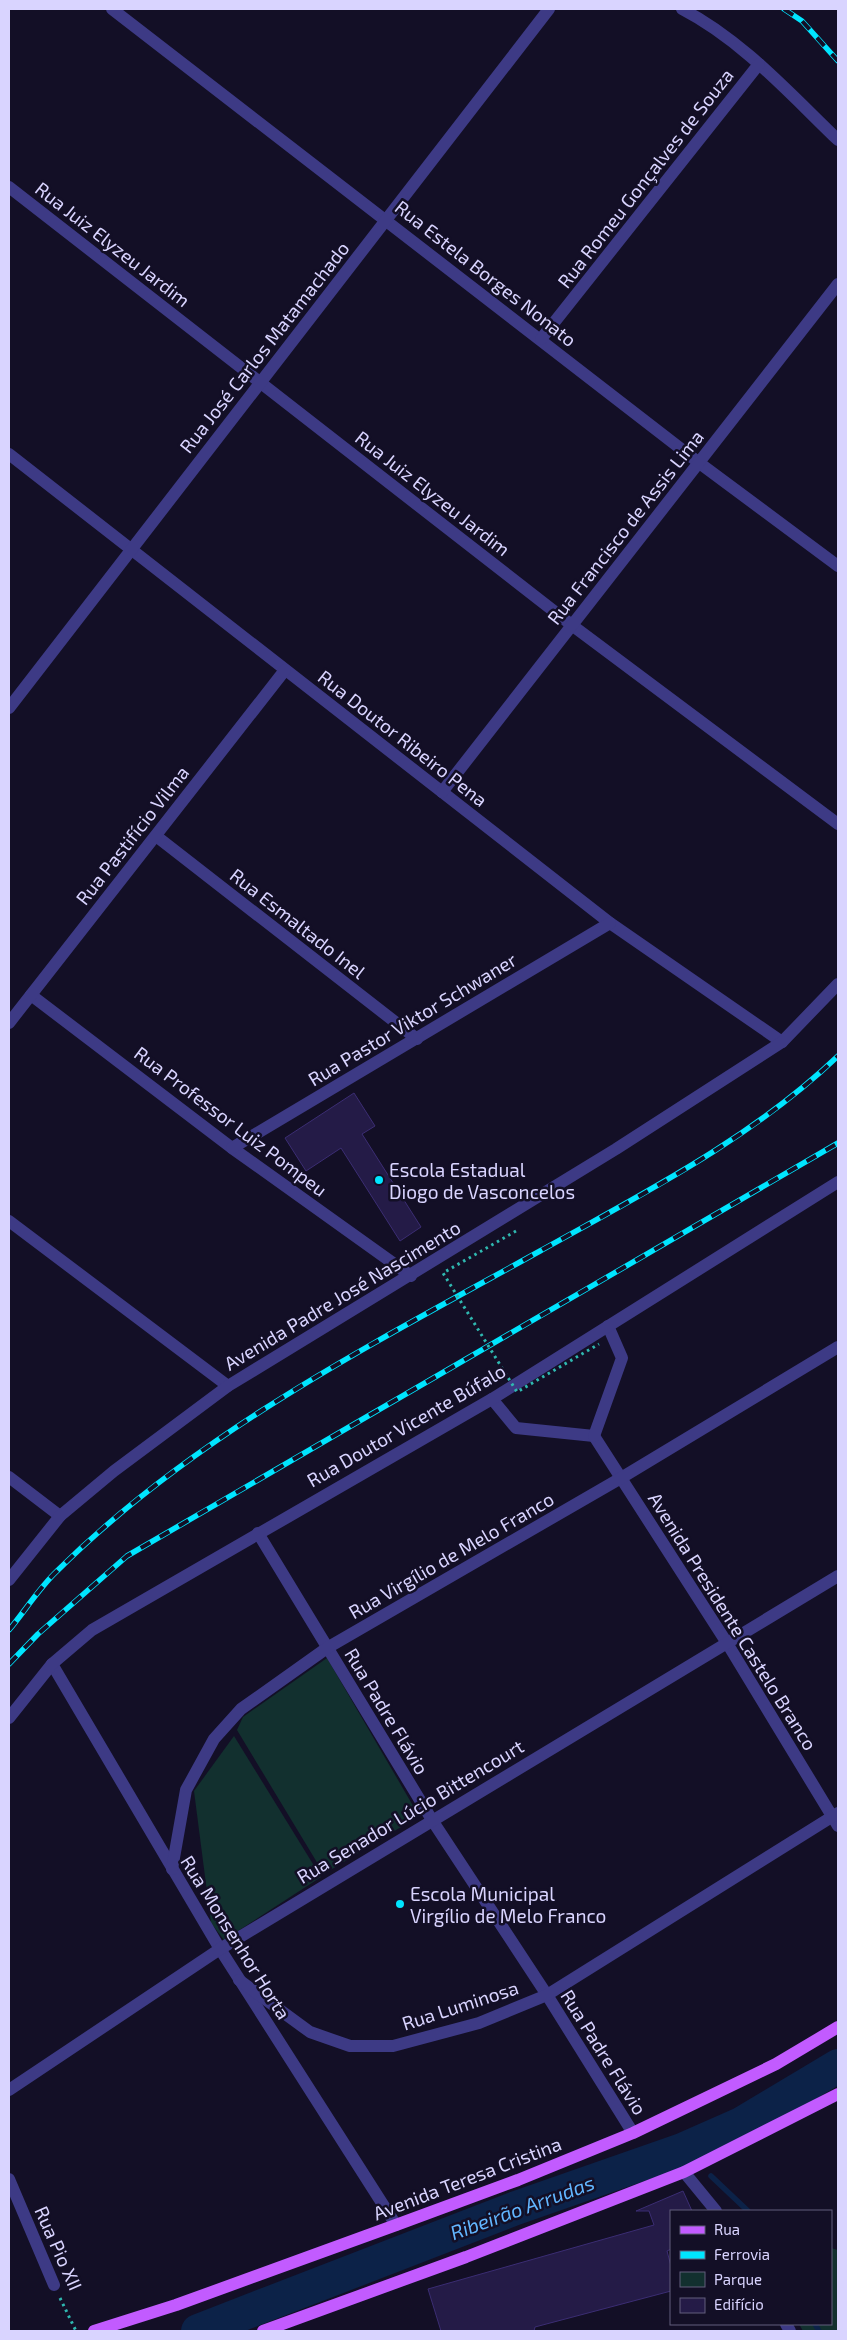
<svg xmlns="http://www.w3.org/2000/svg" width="847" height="2340" font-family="'Exo 2',sans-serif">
<rect width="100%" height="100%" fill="#130f26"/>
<g fill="#12302f">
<polygon points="327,1658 419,1816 324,1874 237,1730 243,1717"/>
<polygon points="234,1736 321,1877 224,1940 211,1923 194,1791"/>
<polygon points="831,2248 838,2250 838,2331 803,2331 799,2324 831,2324"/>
</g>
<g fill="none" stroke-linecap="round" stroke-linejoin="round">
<g stroke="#0c2248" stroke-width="5.5">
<polyline points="682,2150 693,2163"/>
<polyline points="711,2176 748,2211"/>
<polyline points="815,2324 819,2331"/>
</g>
<polyline stroke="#0c2248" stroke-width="34" points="198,2331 516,2208 682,2150 741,2124 838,2066"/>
</g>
<g fill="#241b47" stroke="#3b2d73">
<polygon points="354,1093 375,1126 362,1134 421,1227 400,1241 341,1148 306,1171 285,1138"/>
<polygon points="683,2191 692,2211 671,2211 671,2249 667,2251 671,2266 671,2291 535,2327 534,2331 441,2331 428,2289 654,2225 649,2211 636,2211"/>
</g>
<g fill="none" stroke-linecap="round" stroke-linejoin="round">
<polyline stroke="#2fb8b0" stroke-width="3" stroke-dasharray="2.5 4" stroke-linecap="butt" points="60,2298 76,2331"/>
<g stroke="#3d3a85" stroke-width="12">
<polyline points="112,9 698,462 838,566"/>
<path d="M682,9C742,40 790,94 838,140"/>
<polyline points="9,187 573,626 838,824"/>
<polyline points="541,339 759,64"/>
<polyline points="9,454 610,923 782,1042"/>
<polyline points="9,708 549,9"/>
<polyline points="442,792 838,284"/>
<polyline points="156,836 417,1039"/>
<polyline points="31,995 232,1148 411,1276"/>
<polyline points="9,1023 285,670"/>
<polyline points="232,1148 610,923"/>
<polyline points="9,1221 228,1386"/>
<polyline points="492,1399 516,1428 594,1436"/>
<polyline points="594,1436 727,1643 838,1826"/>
<polyline points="594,1436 622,1358 608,1326"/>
<polyline points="9,1477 60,1516"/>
<polyline points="258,1533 432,1820 547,1995 633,2133"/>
<polyline points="9,1580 60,1516 114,1471 228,1386 616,1149 782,1042 838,984"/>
<polyline points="52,1664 220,1949 396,2225"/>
<polyline points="9,1718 52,1664 92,1630 492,1399 838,1182"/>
<polyline points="172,1869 186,1790 214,1739 241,1709 327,1648 621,1478 838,1347"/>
<polyline points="239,1980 310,2032 350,2046 393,2046 479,2023 547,1995 838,1813"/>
<polyline points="9,2090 220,1949 838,1576"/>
<polyline points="684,2172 716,2211"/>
<polyline points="9,2179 54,2285"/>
<polyline points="786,2324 790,2331"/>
</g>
<g stroke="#c25bff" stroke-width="12">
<polyline points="94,2331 176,2305 396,2225 518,2180 633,2133 776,2064 838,2027"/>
<polyline points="263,2331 466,2257 684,2172 838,2094"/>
</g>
<g stroke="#00e5ff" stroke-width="5.5">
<g id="rail">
<polyline points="784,9 802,21 838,61"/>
<path d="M9,1630C25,1611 39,1588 57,1571C195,1434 372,1344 540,1251C644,1193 751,1139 838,1056"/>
<polyline points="9,1664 38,1634 127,1556 838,1143"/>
</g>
</g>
<use href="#rail" stroke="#130f26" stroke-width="4" stroke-dasharray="11" stroke-linecap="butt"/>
<polyline stroke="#2fb8b0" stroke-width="3" stroke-dasharray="2.5 4" stroke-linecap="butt" points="516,1231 443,1273 517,1392 599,1344"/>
</g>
<g fill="#00e5ff" stroke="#130f26" stroke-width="2">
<circle cx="379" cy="1180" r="5"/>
<circle cx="400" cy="1904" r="5"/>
</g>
<g text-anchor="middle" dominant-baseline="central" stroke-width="5" stroke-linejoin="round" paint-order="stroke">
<g font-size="19" fill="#d9d4ff" stroke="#130f26">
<text transform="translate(645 178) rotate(-52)">Rua Romeu Gonçalves de Souza</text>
<text transform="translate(113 244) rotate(38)">Rua Juiz Elyzeu Jardim</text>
<text transform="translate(486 273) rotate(38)">Rua Estela Borges Nonato</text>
<text transform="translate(264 347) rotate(-52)">Rua José Carlos Matamachado</text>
<text transform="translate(433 493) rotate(38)">Rua Juiz Elyzeu Jardim</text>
<text transform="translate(625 527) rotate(-52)">Rua Francisco de Assis Lima</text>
<text transform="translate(403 738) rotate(38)">Rua Doutor Ribeiro Pena</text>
<text transform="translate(132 835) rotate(-52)">Rua Pastifício Vilma</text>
<text transform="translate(298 923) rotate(38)">Rua Esmaltado Inel</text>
<text transform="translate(412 1019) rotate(-31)">Rua Pastor Viktor Schwaner</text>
<text transform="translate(231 1121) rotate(37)">Rua Professor Luiz Pompeu</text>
<text transform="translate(342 1295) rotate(-31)">Avenida Padre José Nascimento</text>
<text transform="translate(406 1425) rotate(-30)">Rua Doutor Vicente Búfalo</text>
<text transform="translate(451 1555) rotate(-30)">Rua Virgílio de Melo Franco</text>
<text transform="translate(733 1621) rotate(58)">Avenida Presidente Castelo Branco</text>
<text transform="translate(387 1711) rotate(59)">Rua Padre Flávio</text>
<text transform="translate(410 1811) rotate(-31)">Rua Senador Lúcio Bittencourt</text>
<text transform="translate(236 1937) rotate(58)">Rua Monsenhor Horta</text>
<text transform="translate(460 2005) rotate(-18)">Rua Luminosa</text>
<text transform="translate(604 2052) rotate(58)">Rua Padre Flávio</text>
<text transform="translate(467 2178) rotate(-21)">Avenida Teresa Cristina</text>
<text transform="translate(59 2248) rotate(66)">Rua Pio XII</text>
</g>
<g font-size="19" fill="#d9d4ff" stroke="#130f26" text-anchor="start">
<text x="389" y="1169">Escola Estadual<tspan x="389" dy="22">Diogo de Vasconcelos</tspan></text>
<text x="410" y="1893">Escola Municipal<tspan x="410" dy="22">Virgílio de Melo Franco</tspan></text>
</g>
<g font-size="20" font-style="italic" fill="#62b6ff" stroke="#130f26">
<text transform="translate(522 2207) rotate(-20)">Ribeirão Arrudas</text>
</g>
</g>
<rect width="847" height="2340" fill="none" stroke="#d9d4ff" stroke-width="20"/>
<rect x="670" y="2210" width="162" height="115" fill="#130f26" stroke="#625e7d"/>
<rect x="680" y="2226" width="25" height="8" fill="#c25bff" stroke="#625e7d"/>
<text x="714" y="2235" font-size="15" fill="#d9d4ff">Rua</text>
<rect x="680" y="2251" width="25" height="8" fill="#00e5ff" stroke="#625e7d"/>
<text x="714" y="2260" font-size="15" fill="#d9d4ff">Ferrovia</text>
<rect x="680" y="2272" width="25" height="15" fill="#12302f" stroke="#625e7d"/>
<text x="714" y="2285" font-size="15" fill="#d9d4ff">Parque</text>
<rect x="680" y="2298" width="25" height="15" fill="#241b47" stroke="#625e7d"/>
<text x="714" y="2310" font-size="15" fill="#d9d4ff">Edifício</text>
</svg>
